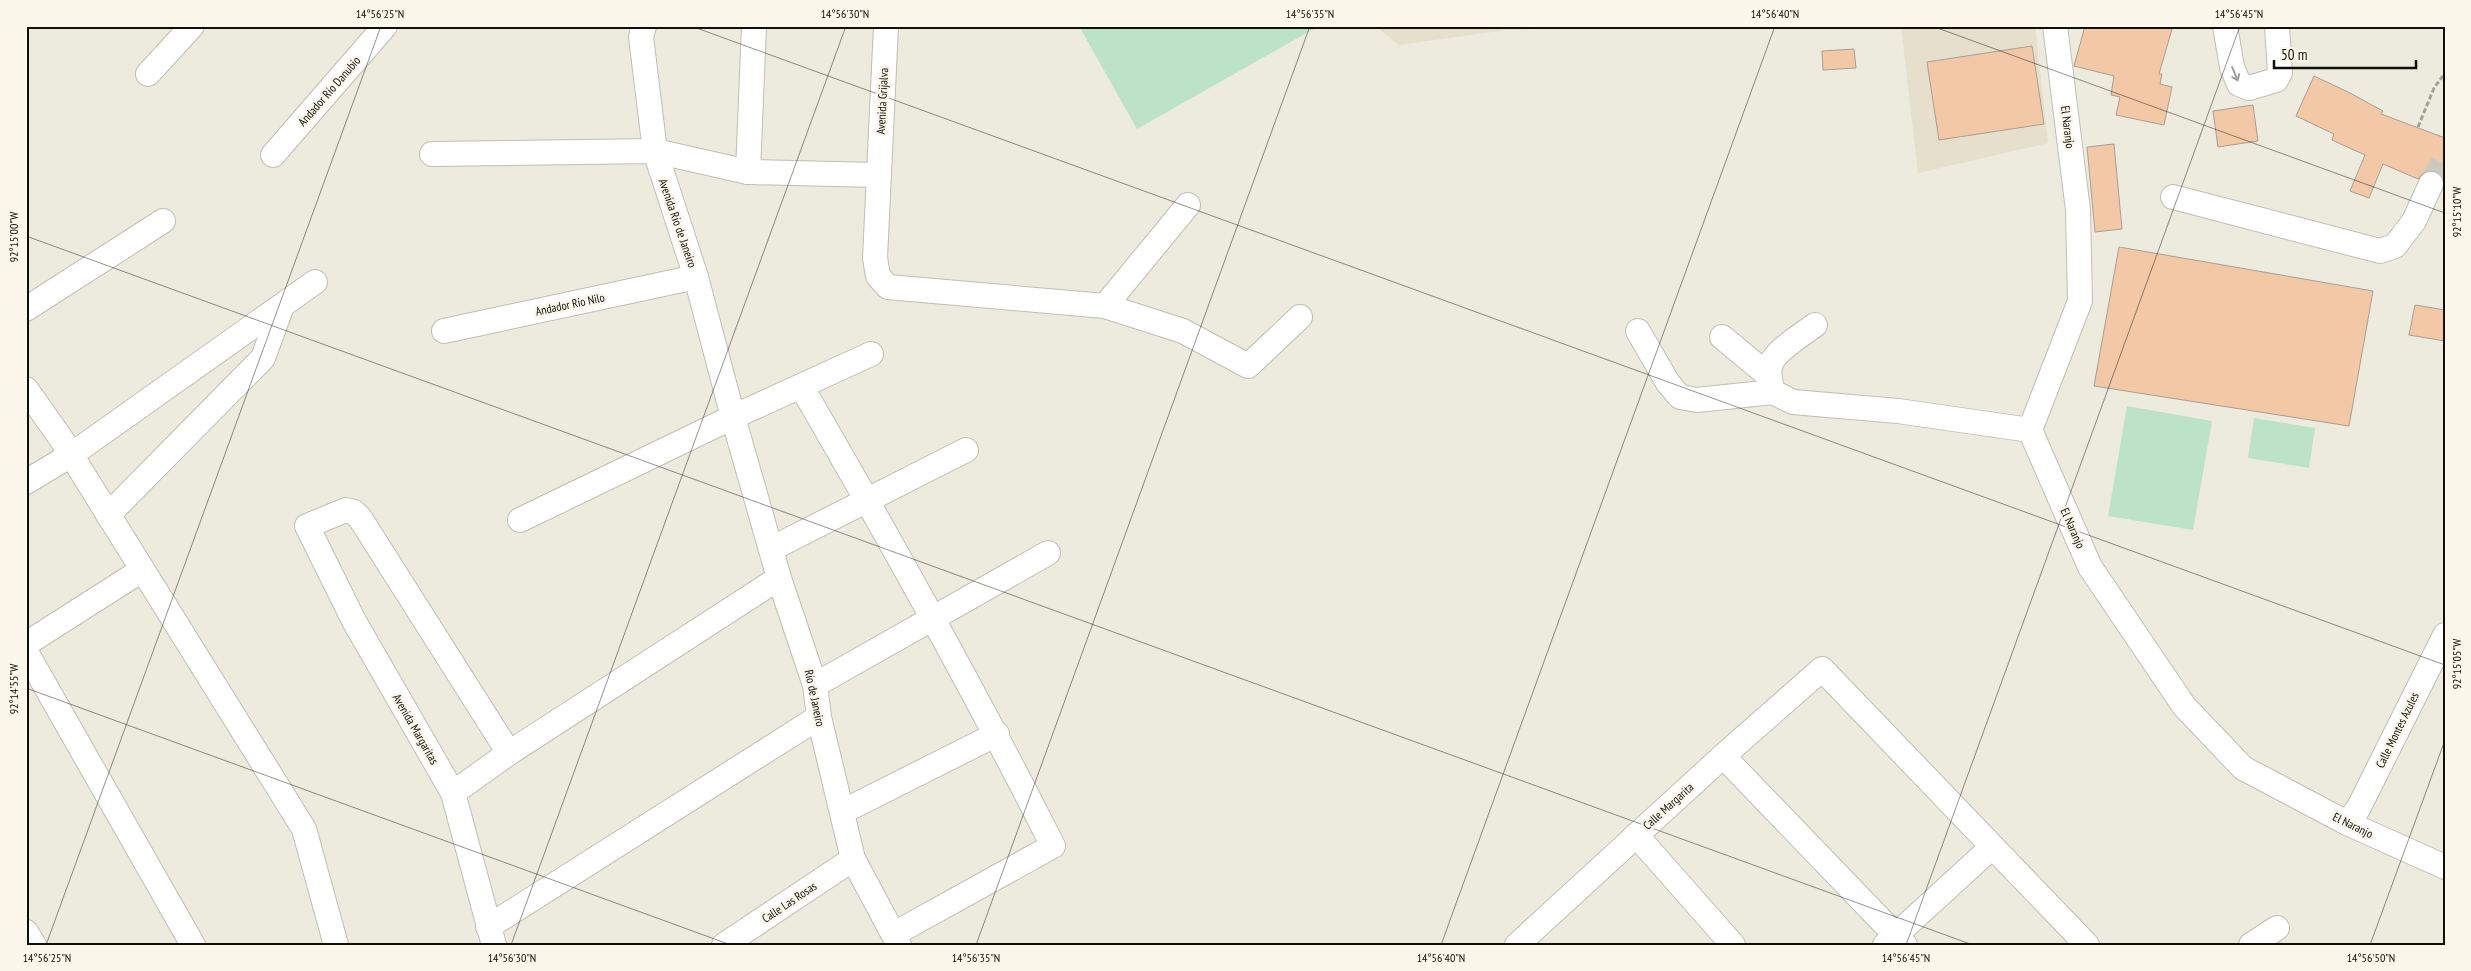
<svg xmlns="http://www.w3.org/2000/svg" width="2471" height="971" font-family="'PT Sans Narrow',sans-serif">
<rect width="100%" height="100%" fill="#edeade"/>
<g fill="#e5dfcc">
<polygon points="1375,26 1623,26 1506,30 1399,45"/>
<polygon points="1901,26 2035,26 2048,143 1918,173"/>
</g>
<g fill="#bce3c6">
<polygon points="1079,26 1319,26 1137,129"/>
<polygon points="2127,406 2212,421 2193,530 2108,516"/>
<polygon points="2254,418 2315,428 2309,468 2248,458"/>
</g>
<g fill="#f2c8a7" stroke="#a99e96">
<polygon points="2085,26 2162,26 2172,29 2159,74 2162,74 2160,84 2172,87 2164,125 2116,115 2120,97 2111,95 2114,76 2074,66"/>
<polygon points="2032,46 2044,124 1939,140 1927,62"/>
<polygon points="1854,49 1856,68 1823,70 1822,51"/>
<polygon points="2314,76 2348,92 2383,111 2381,114 2445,138 2445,190 2442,176 2436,171 2423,173 2418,179 2383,164 2369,198 2350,191 2365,155 2332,140 2334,134 2296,116"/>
<polygon points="2253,105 2258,141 2218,147 2213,111"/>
<polygon points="2114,144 2122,229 2095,232 2087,147"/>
<polygon points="2119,247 2373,291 2349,426 2094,386"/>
<polygon points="2415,305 2445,310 2445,341 2409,335"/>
</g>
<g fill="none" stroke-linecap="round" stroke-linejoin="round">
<polyline stroke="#ccc9be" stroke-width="24" stroke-dasharray="24 12" stroke-linecap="butt" points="2431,184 2445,157"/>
<g stroke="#c1beb2" stroke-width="26">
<g id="minor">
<polyline points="644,26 641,37 655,151 696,277 733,417 779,578 815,685 819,717 853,859 899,945"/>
<polyline points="886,26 875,258 878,276 888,287 1105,306 1183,331 1248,366 1300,317"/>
<polyline points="2055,26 2078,210 2080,301 2030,430 2090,567 2184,706 2243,768 2347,823 2445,867"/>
<polyline points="2225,26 2232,67 2239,84 2249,88 2276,80 2280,73 2277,26"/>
<polyline points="148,74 192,26"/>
<polyline points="432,154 655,151 748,172 877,175"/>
<polyline points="273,155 385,26"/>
<polyline points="748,172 754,26"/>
<polyline points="2173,197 2380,251 2395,246 2414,221 2431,184"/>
<polyline points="1105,306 1188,205"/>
<polyline points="26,309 163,221"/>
<path d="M1815,325C1803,334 1775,351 1771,364C1767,373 1771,383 1773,392L1793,402L1898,411L2030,430"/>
<polyline points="444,331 696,277"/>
<polyline points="1638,331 1668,383 1680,397 1697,400 1773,392"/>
<polyline points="1722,337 1769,376"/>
<path d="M801,386C889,537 974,690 1053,846L894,934"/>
<polyline points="26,389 60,437 304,829 336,945"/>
<polyline points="26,482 71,455 315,282"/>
<polyline points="108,515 263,358 282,306"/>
<polyline points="520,520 733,417 871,354"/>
<polyline points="771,549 966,450"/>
<polyline points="26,644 142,570"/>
<polyline points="26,652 193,945"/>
<polyline points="815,685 1048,553"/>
<polyline points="1723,756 1905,945"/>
<polyline points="453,793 509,753 779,578"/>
<polyline points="842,812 997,734"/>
<polyline points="2347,823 2358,809 2445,635"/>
<polyline points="1636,835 1733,945"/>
<polyline points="488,927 819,717"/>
<polyline points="26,932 34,945"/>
<polyline points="494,945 453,793 354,621 307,526 346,510 354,512 360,518 509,753"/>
<polyline points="724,945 853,859"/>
<polyline points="1517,945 1723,756 1822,669 2087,945"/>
<polyline points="1885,945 1992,847"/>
<polyline points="2251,945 2277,928"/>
</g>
</g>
<polyline stroke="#a4a198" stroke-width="3" stroke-dasharray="5 2.5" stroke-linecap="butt" points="2418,127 2434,88 2445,73"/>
<use href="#minor" stroke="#fff" stroke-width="24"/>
</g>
<defs><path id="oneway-shaft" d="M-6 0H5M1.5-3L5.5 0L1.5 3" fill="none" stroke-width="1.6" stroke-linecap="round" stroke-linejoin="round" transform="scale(1.25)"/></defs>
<use stroke="#9f9f9d" href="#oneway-shaft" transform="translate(2235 74) rotate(68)"/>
<path fill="none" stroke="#100f0b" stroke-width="1" stroke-opacity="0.45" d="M691,26L2445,665M1932,26L2445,213M26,236L1973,945M26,688L731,945M46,945L381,26M511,945L846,26M976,945L1310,26M1441,945L1775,26M1906,945L2240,26M2370,945L2445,740"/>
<g text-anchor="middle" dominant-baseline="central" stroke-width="5" stroke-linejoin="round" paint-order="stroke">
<g font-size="12" fill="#100f0b" stroke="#fbf7eb">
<text transform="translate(329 91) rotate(-49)">Andador Río Danubio</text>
<text transform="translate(882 101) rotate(-87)">Avenida Grijalva</text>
<text transform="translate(2068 127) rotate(83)">El Naranjo</text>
<text transform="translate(678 223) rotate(71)">Avenida Río de Janeiro</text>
<text transform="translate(570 304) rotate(-12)">Andador Río Nilo</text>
<text transform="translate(2073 528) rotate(66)">El Naranjo</text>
<text transform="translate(815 698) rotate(78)">Río de Janeiro</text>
<text transform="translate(416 729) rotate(60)">Avenida Margaritas</text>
<text transform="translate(2397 730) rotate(-64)">Calle Montes Azules</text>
<text transform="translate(1668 806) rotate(-42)">Calle Margarita</text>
<text transform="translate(2353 825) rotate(26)">El Naranjo</text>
<text transform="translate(789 902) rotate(-34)">Calle Las Rosas</text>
</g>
</g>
<rect width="2471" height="971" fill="none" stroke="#fbf7eb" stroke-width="55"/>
<path d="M2274 60v8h142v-8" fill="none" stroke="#100f0b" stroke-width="2.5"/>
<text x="2281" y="60" font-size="15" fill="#100f0b" stroke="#fbf7eb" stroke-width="4" paint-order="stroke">50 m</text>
<rect x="28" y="28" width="2416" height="916" fill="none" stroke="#100f0b" stroke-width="2"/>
<g font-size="12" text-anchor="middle" fill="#100f0b">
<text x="380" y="18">14°56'25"N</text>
<text x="845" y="18">14°56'30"N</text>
<text x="1310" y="18">14°56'35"N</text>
<text x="1775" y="18">14°56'40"N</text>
<text x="2239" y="18">14°56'45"N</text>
<text transform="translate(2457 212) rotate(-90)" y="4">92°15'10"W</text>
<text transform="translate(14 237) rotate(-90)" y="4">92°15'00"W</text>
<text transform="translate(2457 664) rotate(-90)" y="4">92°15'05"W</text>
<text transform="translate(14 689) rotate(-90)" y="4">92°14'55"W</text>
<text x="47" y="962">14°56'25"N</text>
<text x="512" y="962">14°56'30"N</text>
<text x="976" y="962">14°56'35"N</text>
<text x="1441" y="962">14°56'40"N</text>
<text x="1906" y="962">14°56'45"N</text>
<text x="2371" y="962">14°56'50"N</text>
</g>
</svg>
